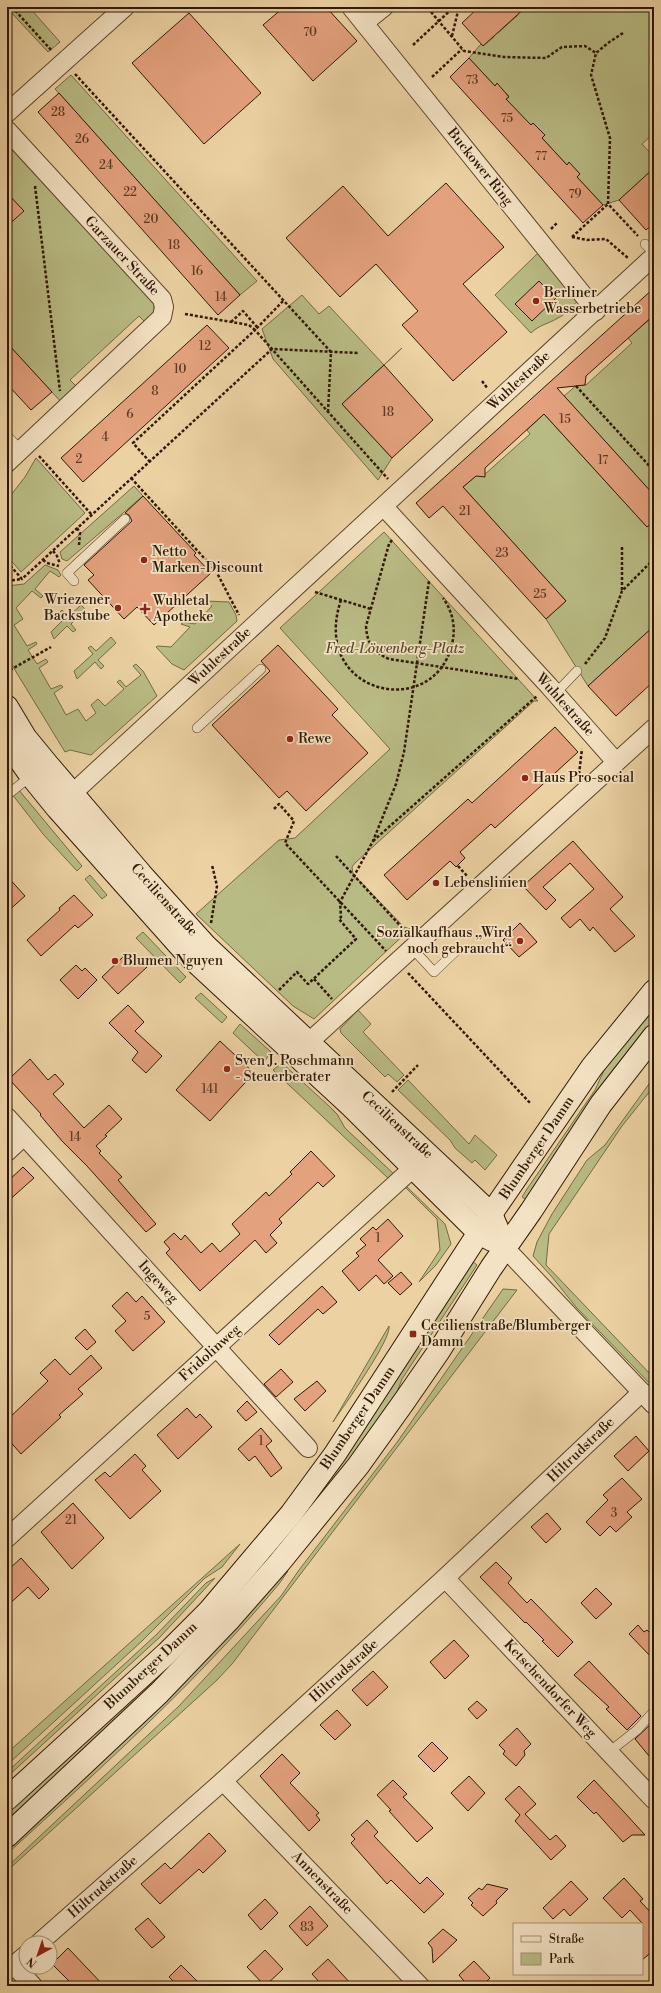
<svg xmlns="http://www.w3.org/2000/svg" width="661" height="1993" font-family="'Libre Bodoni',serif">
<rect width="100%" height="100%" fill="#ecd2a3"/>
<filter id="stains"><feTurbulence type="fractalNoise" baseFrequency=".005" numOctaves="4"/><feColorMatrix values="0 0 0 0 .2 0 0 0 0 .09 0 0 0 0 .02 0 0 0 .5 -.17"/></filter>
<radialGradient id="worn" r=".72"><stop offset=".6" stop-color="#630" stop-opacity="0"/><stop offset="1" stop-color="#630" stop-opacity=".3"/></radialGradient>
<g fill="#b9bb84" stroke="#746a44">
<polygon points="29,7 60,42 48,52 7,8"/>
<polygon points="526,7 654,7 654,133 642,144 654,157 654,168 619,200 603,205 577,177 580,174 569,163 567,165 506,99 509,96 497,84 495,86 469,58 481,44 483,46 494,37 492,34 495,31 498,33 518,15 516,12 520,8 522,11"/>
<polygon points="71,75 257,281 240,295 55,89"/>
<polygon points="7,141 154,304 154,316 148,325 139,316 70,380 78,388 62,403 7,343 7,226 23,211 7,193"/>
<path d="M539,252L578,301C572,306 565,315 558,318C548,324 539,325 531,333L495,295Z"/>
<polygon points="302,295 319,314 329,306 384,365 402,348 342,404 392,458 378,480 273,359 262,329"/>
<polygon points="649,320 654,325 654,495 564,396 578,384 586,385 632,343 628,338"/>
<polygon points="544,414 647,527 654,521 654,626 588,686 546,619 566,601 463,487 477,475 484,475 530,434 527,430"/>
<polygon points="36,458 85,513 21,572 7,556 7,500 25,477"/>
<polygon points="134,486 143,496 67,561 62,559 60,552"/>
<polygon points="384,532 538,701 534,701 355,863 352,867 353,874 404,927 410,929 314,1019 293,1006 196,914 279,840 295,838 390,749 280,628"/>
<polygon points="45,565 58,570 61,575 59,577 50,571 35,589 43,596 41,598 32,591 16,608 23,619 14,625 27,646 36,642 37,644 28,650 37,664 46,659 48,662 39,668 51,689 61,685 63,687 54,693 66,715 78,709 86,721 96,713 91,705 98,699 105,706 124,689 117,682 120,680 126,687 141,675 133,666 136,664 143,671 157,696 91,755 70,750 65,752 7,657 7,586 24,584"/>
<polygon points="206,601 229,602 236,615 237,621 184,670 172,664 156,647 158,646 171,647 190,627 181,624 184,622 195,624 212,606 204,604"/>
<polygon points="81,605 85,609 71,624 76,630 73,632 67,626 54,639 51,632 64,619 59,613 62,610 68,617"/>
<polygon points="111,637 116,643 98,660 104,666 101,669 95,662 77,679 74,671 93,654 88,648 91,646 96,651"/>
<polygon points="18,789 82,866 77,871 43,834 12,794"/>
<polygon points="90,875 107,895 102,899 85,879"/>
<polygon points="143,932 186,977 180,983 136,938"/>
<polygon points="201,993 227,1017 222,1023 195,998"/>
<polygon points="654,1003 654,1022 631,1049 528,1201 522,1197 527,1189 595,1090 606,1066"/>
<polygon points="358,1010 371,1024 363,1032 404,1075 397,1082 388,1074 385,1077 341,1033 340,1029"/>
<polygon points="240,1024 271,1052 264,1062 233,1033"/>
<polygon points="282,1063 329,1106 337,1114 345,1128 396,1176 390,1180 273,1070"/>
<polygon points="654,1077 654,1086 622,1126 549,1234 546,1265 654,1378 654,1388 576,1307 552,1277 533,1256 537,1242 552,1214 587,1160 605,1145"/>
<polygon points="408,1080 469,1144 475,1135 497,1155 485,1170 475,1160 472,1163 455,1148 450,1140 398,1090"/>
<polygon points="405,1185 445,1224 451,1244 436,1265 419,1282 440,1250 437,1219 404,1186"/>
<polygon points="472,1261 477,1265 402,1379 394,1400 346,1465 306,1517 172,1667 7,1823 7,1813 223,1609 265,1563 312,1503"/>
<polygon points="503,1289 517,1290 232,1664 217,1680 7,1871 7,1867 179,1706 281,1596 299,1570 398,1441"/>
<path d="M389,1326C392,1339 343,1407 333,1422Z"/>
<polygon points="240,1544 222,1567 205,1578 142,1641 7,1765 7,1753"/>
<path d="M286,1569L288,1571L279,1584C197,1682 101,1768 7,1854V1848L100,1761Z"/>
<polygon points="215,1578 160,1637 7,1777 7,1772 156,1635 206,1583"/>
</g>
<g fill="#e4a17e" stroke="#2f1805">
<polygon points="284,7 326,7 357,41 313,81 263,25"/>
<polygon points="479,7 526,7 483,46 462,23"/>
<polygon points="189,13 261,93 204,144 132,63"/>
<polygon points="469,58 495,86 497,83 509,97 506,99 531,125 533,123 545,135 542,138 567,165 569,162 580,174 577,177 603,205 583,223 450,77"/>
<polygon points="59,93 240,295 218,315 38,112"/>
<polygon points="654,168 654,223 646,230 619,200"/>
<polygon points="446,183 504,247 463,284 507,332 453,381 402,325 418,311 376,264 340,297 286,238 343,186 388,236"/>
<polygon points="7,193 24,211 7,226"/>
<polygon points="539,281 556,298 532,321 515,304"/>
<polygon points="654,288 654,315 586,376 585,385 557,388 654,495 654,521 647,527 544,414 485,468 485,477 476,476 463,487 566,601 546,619 443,506 429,518 416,503"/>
<polygon points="207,325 229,348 83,482 61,458"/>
<polygon points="7,343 52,392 31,410 7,384"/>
<polygon points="384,365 433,420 392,458 342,404"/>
<polygon points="143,496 196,553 194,555 211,573 154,625 137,607 124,619 88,580 94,575 84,565 132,521 129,515 125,513"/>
<polygon points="654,626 654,681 616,716 588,686"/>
<polygon points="278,645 338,709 332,715 368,753 306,811 287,791 279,798 212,725 270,671 261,661"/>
<polygon points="555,727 578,752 495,828 491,824 460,852 465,858 456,867 450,861 407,900 384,875 468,799 472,803"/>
<polygon points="573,841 623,897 610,909 635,936 615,952 593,927 590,931 580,919 570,928 561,918 594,889 570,863 543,887 556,900 546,910 523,886"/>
<polygon points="7,876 25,896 7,912"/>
<polygon points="74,895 93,915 78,928 75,925 41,956 27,940 60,910 59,908"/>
<polygon points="520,923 537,942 519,957 503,940"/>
<polygon points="126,954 135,954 147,967 118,994 102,977"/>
<polygon points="76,965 82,971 85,968 97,980 78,999 60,980"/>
<polygon points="128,1005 144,1022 135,1031 162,1056 146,1073 132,1060 138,1052 109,1023"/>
<polygon points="220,1041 254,1073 210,1121 176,1090"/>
<polygon points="30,1059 48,1080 55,1074 64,1084 53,1094 84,1128 109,1105 122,1119 105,1135 107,1136 96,1146 101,1151 99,1153 122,1177 118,1180 156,1224 146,1232 87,1166 62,1141 40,1115 41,1114 9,1079"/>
<polygon points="311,1151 335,1176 323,1187 318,1182 279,1219 282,1223 270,1235 277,1243 266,1253 255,1240 200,1291 166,1253 170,1249 164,1242 174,1233 181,1240 185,1235 201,1253 212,1243 220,1252 240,1234 232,1224 266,1192 269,1196 292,1174 290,1172"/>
<polygon points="23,1167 34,1178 7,1202 7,1182"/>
<polygon points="388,1219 403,1236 378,1260 393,1276 384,1284 376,1275 359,1291 342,1271 359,1256 356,1253 366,1245 360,1239 373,1227 376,1230"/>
<polygon points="401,1272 412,1284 400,1295 388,1283"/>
<polygon points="322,1286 337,1302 323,1314 318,1309 279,1345 269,1335"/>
<polygon points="127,1292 136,1302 142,1296 165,1322 133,1351 115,1331 126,1321 112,1306"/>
<polygon points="85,1329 96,1342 87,1350 75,1338"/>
<polygon points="91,1355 102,1368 78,1389 83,1394 59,1415 61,1417 21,1454 7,1438 7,1420 48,1381 40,1373 55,1359 70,1375"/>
<polygon points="281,1369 293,1382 276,1397 264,1384"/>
<polygon points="317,1381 326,1391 305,1411 294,1399"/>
<polygon points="247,1401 257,1412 246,1421 237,1411"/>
<polygon points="187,1408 196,1418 200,1414 212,1427 178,1459 157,1435"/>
<polygon points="261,1428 272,1441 266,1446 282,1468 271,1477 255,1456 249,1461 238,1449"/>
<polygon points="636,1436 649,1451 628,1471 614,1456"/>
<polygon points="135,1454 146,1466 142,1470 161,1491 130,1519 95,1480 105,1472 110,1477"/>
<polygon points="622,1478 642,1499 627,1512 632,1517 616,1532 610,1526 600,1536 586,1522 608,1500 603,1495"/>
<polygon points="73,1503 104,1538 72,1569 41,1532"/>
<polygon points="547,1513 561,1529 546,1543 531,1527"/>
<polygon points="21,1558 49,1589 39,1599 28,1587 7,1606 7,1571"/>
<polygon points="496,1562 512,1578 508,1583 527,1603 531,1599 573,1642 558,1657 542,1641 544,1640 526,1622 525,1623 480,1577"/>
<polygon points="596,1588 612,1604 596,1619 581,1603"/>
<polygon points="638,1625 644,1632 647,1630 654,1637 654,1660 629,1634"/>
<polygon points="454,1640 469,1656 445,1679 430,1662"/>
<polygon points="589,1661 641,1716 627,1730 606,1709 609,1707 574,1675"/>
<polygon points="373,1671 388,1687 367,1706 352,1690"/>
<polygon points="477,1701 487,1710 477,1719 468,1709"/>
<polygon points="337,1710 351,1725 335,1740 320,1725"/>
<polygon points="650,1725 654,1729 654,1762 635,1739"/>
<polygon points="517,1728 531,1744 524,1751 525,1755 516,1766 503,1754 505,1751 499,1745"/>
<polygon points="432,1742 448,1758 434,1772 418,1756"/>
<polygon points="282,1754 300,1773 290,1783 319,1813 316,1815 320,1820 309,1831 260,1776"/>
<polygon points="469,1776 485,1793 468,1811 451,1793"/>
<polygon points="393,1780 407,1794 403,1797 433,1828 417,1842 389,1811 391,1810 377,1795"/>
<polygon points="594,1780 624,1812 645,1835 632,1835 623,1842 596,1812 594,1814 577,1797"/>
<polygon points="519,1786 536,1804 525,1814 550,1840 556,1835 566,1846 551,1860 515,1821 520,1815 505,1799"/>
<polygon points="367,1820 378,1832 374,1836 417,1881 420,1884 427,1877 444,1894 424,1913 391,1880 387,1884 351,1843 355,1839 351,1835"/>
<polygon points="209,1833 226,1851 203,1873 199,1869 160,1904 141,1884 165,1863 171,1869"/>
<polygon points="624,1878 643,1899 640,1901 654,1916 654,1950 642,1960 642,1923 630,1910 622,1918 603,1898"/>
<polygon points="571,1881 588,1899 570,1916 564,1909 553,1919 543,1908"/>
<polygon points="487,1884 508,1889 496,1901 497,1903 483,1916 471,1905 473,1903 468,1898 479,1888 482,1890"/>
<polygon points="265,1899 278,1913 261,1930 248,1915"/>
<polygon points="310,1906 328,1926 307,1946 289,1926"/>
<polygon points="148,1918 165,1937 152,1948 135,1929"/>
<polygon points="443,1929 457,1940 433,1963 432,1948 428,1943"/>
<polygon points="68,1948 88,1969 104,1986 74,1986 52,1964"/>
<polygon points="265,1950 283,1969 265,1986 247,1967"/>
<polygon points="328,1959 353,1986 323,1986 312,1974"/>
<polygon points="474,1961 490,1978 482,1986 468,1986 459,1975"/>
<polygon points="181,1965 202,1986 178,1986 169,1977"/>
</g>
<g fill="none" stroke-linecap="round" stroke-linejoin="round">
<g stroke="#5e462c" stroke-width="10">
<g id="lane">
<polyline points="645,244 654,253"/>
<polyline points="7,436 20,449"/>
<polyline points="74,581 67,573 125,519"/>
<polyline points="555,694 577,671"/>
<polyline points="197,728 261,669"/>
<polyline points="7,795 31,776"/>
<polyline points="412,948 434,972 456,951"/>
<polyline points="609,1752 637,1730 654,1711"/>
</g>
</g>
<g stroke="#5e462c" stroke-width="20">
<g id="street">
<polyline points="351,7 596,311"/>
<polyline points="364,23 384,7"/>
<polyline points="7,113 125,7"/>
<polyline points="7,130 162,299 164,307 162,317 7,463"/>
<polyline points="384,507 549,686 616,762"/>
<polyline points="62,803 654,256"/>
<polyline points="309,1042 654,728"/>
<polyline points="7,1117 308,1448"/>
<polyline points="7,1152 24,1136"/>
<polyline points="505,1248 654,1405"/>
<polyline points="7,1538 413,1168"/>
<polyline points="445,1578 654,1800"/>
<polyline points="223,1781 420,1986"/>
<polyline points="39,1943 223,1781 445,1578 642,1392"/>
<polyline points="14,1965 33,1986"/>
<polyline points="7,1971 26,1955"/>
</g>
</g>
<g stroke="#2f1805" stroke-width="24">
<g id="secondary">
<polyline points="7,707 25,737 48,765 141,874 206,946 470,1194 491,1214 497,1228"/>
<polyline points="7,742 31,776 57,808 188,955 351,1106 479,1233 492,1240"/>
<polyline points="7,1799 167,1653 209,1611 291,1514 335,1454 491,1214 592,1067 654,991"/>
<polyline points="7,1836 159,1693 228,1621 279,1563 358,1466 403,1403 439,1351 491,1268 531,1211 601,1104 654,1036"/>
</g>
</g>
<g stroke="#2f1805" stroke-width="2.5" stroke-dasharray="3 2" stroke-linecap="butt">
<polyline points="12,7 52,51"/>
<polyline points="431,7 431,12 464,51 504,57 546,58 562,47 585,46 596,53"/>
<polyline points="623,33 608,43 596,53 591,75 610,138 608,204 638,236"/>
<polyline points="452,36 459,7"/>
<polyline points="413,45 454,7"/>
<polyline points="75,74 331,352 328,412"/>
<polyline points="432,77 462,49"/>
<polyline points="35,186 60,391"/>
<polyline points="551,229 558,222"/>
<polyline points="572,237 587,240 606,239 628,258"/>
<polyline points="572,237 608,204"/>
<polyline points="185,314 249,325 255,330 284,300"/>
<polyline points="231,322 243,311 257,327"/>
<polyline points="482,381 488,389"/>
<polyline points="576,386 654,471"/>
<polyline points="39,456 92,515"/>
<polyline points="150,462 133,443 255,330 388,479"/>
<polyline points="131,478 216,571 239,615"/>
<polyline points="77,528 80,533 79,545"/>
<path d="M392,540L389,544L366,626C367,643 373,652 389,659L519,679"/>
<polyline points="53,551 57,556 60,564"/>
<polyline points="43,560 47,563 59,566"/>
<polyline points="7,562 22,579 272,349 358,353"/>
<polyline points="7,581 22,579"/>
<polyline points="622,590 622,547"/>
<polyline points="315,592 371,609"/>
<path d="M341,600C309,695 434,722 452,644C456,628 453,612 443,598"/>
<polyline points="585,664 605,638 622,591 654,559"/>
<polyline points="10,670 51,647"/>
<polyline points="579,774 582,749"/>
<polyline points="274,809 279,804 294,821 285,843 386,951"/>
<polyline points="373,841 537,696"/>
<polyline points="336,856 406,932"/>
<polyline points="458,866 467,876"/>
<polyline points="211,923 217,886 212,865"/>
<polyline points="408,973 531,1104"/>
<polyline points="314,979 332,999"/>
<polyline points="279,990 297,972 308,984 356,939 339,919 341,917 340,902 373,841 396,784 404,752 429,581"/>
<polyline points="392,1092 418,1065"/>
</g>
<use href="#lane" stroke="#f3e2c3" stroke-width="9"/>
<use href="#street" stroke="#f3e2c3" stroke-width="18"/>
<use href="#secondary" stroke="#f3e2c3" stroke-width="22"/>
</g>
<g fill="#8f2418" stroke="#f3e2c3" stroke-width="1.5">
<circle cx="536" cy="301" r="4"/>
<circle cx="144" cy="560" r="4"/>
<circle cx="118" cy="608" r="4"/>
<path d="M143 603h4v4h4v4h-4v4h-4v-4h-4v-4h4z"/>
<circle cx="290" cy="739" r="4"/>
<circle cx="525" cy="778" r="4"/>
<circle cx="436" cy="883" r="4"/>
<circle cx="520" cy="941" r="4"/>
<circle cx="115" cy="961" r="4"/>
<circle cx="227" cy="1069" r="4"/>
<rect x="409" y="1330" width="8" height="8" rx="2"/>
</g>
<g text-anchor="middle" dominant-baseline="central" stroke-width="3.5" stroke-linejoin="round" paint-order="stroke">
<g font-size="12" fill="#5c3a23">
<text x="310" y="32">70</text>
<text x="472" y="80">73</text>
<text x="58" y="112">28</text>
<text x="507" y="118">75</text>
<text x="82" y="139">26</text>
<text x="541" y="156">77</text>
<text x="106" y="165">24</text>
<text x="130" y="192">22</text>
<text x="575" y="194">79</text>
<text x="151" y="219">20</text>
<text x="174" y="245">18</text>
<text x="197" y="271">16</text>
<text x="221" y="297">14</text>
<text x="205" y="346">12</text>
<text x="180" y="369">10</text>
<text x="155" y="391">8</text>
<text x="388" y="412">18</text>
<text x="130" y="414">6</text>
<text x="565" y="419">15</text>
<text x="105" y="437">4</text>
<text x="79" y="459">2</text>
<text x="603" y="460">17</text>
<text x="465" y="511">21</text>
<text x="502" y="553">23</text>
<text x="540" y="594">25</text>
<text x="210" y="1089">141</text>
<text x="75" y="1137">14</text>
<text x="378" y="1238">1</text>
<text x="147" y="1316">5</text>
<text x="261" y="1441">1</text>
<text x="614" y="1513">3</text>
<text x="71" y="1520">21</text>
<text x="307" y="1927">83</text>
</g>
<g font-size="14" fill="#2f1805" stroke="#f3e2c3">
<text transform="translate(480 167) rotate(51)">Buckower Ring</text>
<text transform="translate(122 256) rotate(47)">Garzauer Straße</text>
<text transform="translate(519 381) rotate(-43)">Wuhlestraße</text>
<text transform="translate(220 657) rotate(-43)">Wuhlestraße</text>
<text transform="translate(565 705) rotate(48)">Wuhlestraße</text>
<text transform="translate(164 900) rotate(48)">Cecilienstraße</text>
<text transform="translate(397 1125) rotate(43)">Cecilienstraße</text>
<text transform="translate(537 1148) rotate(-56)">Blumberger Damm</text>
<text transform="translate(158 1282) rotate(48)">Ingeweg</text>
<text transform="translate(210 1353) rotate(-42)">Fridolinweg</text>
<text transform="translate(358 1418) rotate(-56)">Blumberger Damm</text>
<text transform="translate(581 1450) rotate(-44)">Hiltrudstraße</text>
<text transform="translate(151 1666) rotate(-43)">Blumberger Damm</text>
<text transform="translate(344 1671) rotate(-42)">Hiltrudstraße</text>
<text transform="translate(550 1689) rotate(47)">Ketschendorfer Weg</text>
<text transform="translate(322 1883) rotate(46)">Annenstraße</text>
<text transform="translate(103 1887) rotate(-41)">Hiltrudstraße</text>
</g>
<g font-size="14" fill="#2f1805" stroke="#f3e2c3" text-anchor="start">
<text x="544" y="293">Berliner<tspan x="544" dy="16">Wasserbetriebe</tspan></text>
<text x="152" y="552">Netto<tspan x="152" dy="16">Marken-Discount</tspan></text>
<text x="110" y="600" text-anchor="end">Wriezener<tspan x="110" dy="16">Backstube</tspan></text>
<text x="153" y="601">Wuhletal<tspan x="153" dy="16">Apotheke</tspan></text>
<text x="298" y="739">Rewe</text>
<text x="533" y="778">Haus Pro-social</text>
<text x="444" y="883">Lebenslinien</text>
<text x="512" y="933" text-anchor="end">Sozialkaufhaus „Wird<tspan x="512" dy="16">noch gebraucht“</tspan></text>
<text x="123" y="961">Blumen Nguyen</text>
<text x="235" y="1061">Sven J. Poschmann<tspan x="235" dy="16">- Steuerberater</tspan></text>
<text x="421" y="1326">Cecilienstraße/Blumberger<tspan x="421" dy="16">Damm</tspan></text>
</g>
<g font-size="14" font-style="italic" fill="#58492b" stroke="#f3e2c3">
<text x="395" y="649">Fred-Löwenberg-Platz</text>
</g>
</g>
<rect width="661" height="1993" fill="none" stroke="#ecd2a3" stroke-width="24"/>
<rect x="8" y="8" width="645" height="1977" fill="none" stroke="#2f1805" stroke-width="2"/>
<rect x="12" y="12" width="637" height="1969" fill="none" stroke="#2f1805"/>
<rect x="513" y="1923" width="130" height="52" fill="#f3e2c3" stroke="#a59177"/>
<rect x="521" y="1936" width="20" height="6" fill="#f3e2c3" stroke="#a59177"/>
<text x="549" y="1943" font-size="12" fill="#2f1805">Straße</text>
<rect x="521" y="1953" width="20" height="12" fill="#b9bb84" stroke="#a59177"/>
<text x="549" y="1963" font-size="12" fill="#2f1805">Park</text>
<g transform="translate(38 1955) rotate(220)"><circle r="19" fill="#f3e2c3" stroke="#a59177"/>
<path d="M0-3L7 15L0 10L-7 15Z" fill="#8f2418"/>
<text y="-6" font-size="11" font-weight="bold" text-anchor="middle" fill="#2f1805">N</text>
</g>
<rect width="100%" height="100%" filter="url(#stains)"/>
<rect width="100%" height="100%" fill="url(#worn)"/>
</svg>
